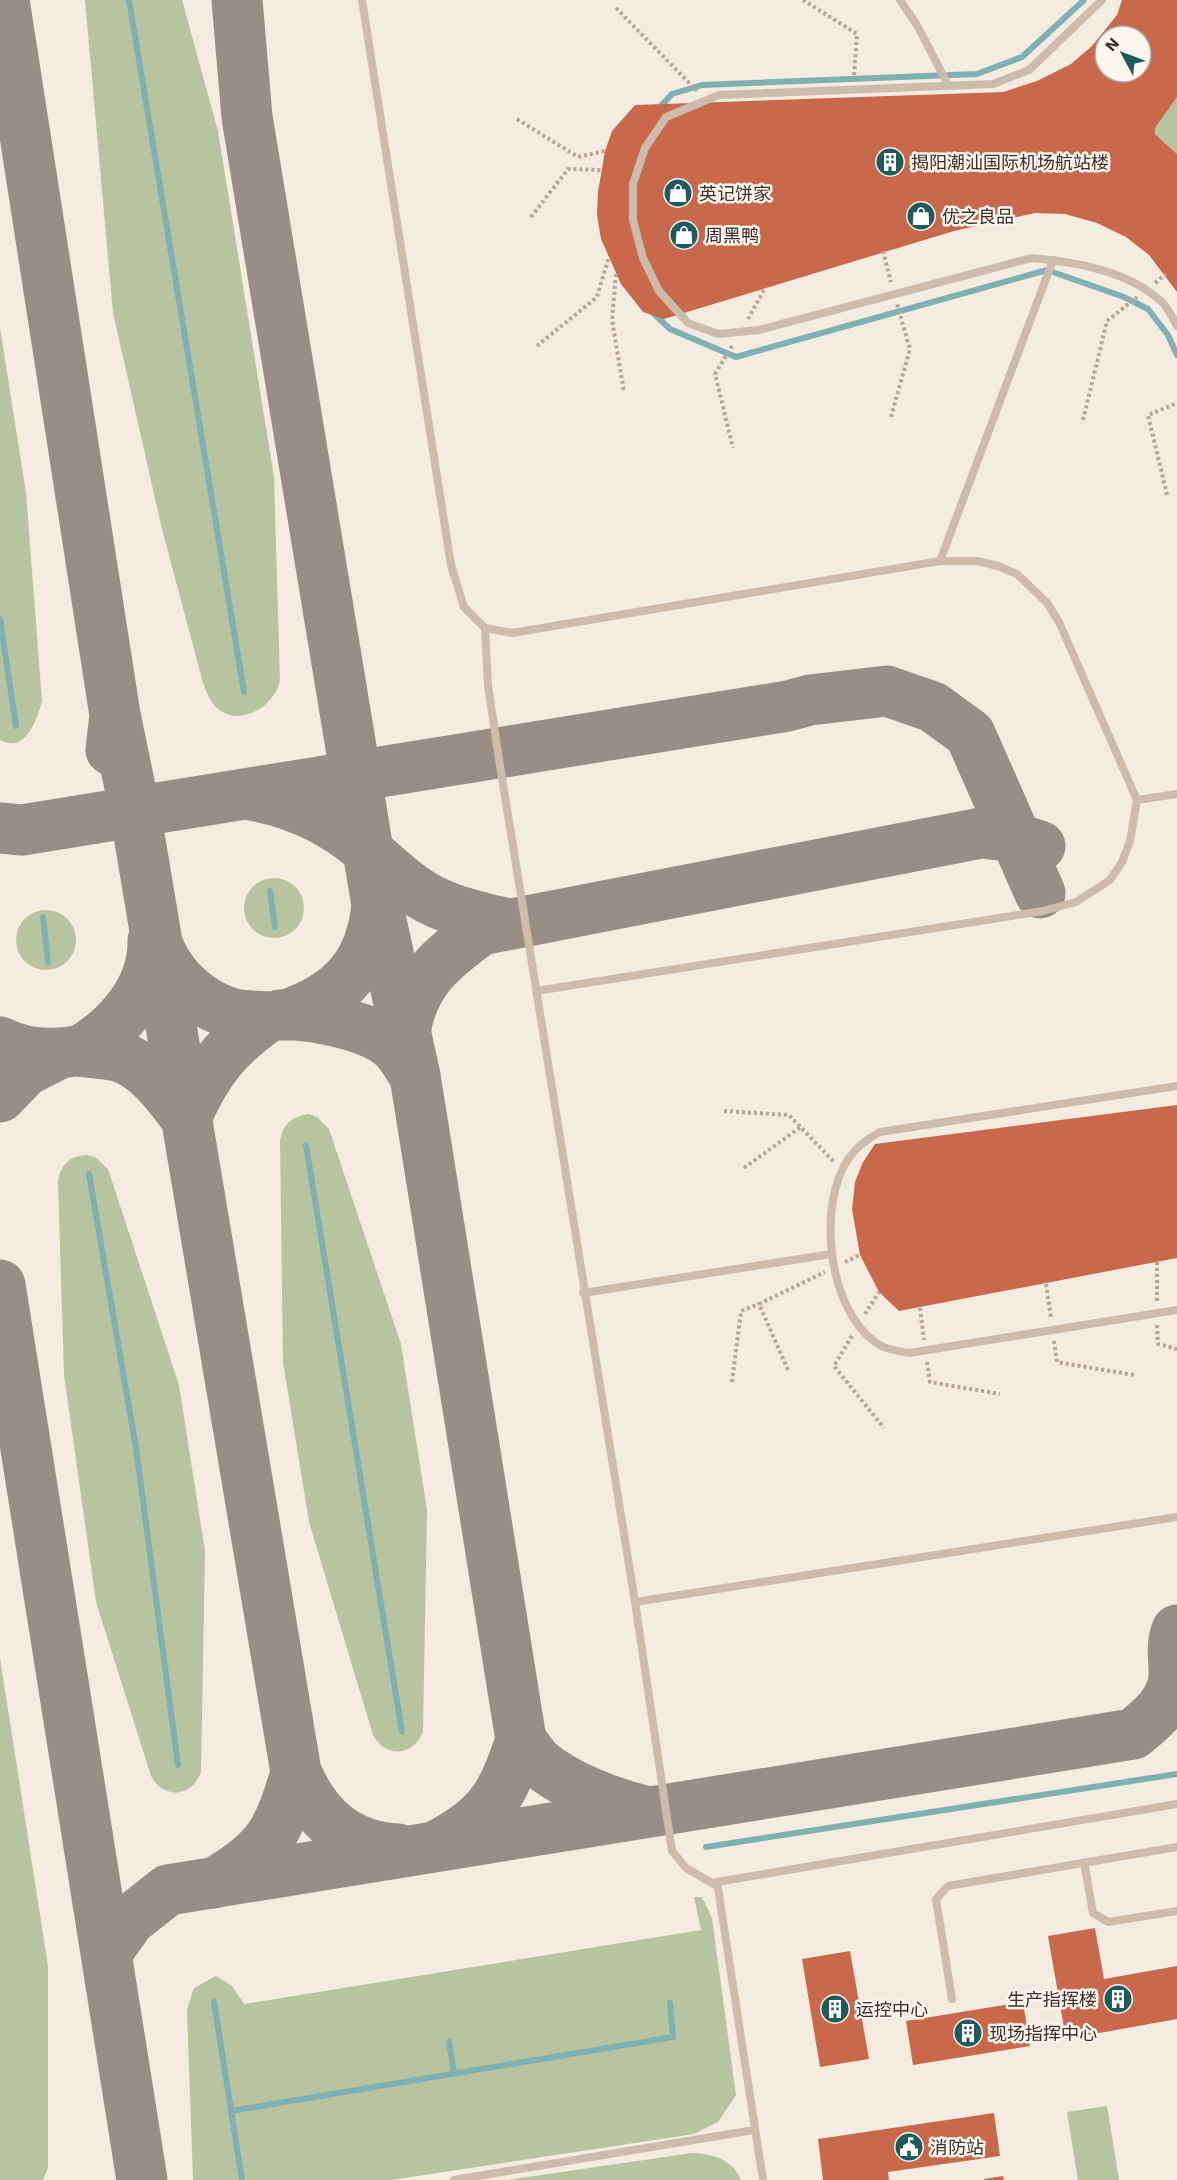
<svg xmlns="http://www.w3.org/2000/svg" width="1177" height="2180" font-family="'Work Sans','Noto Sans SC',sans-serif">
<rect width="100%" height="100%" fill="#f4ebe1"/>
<g fill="#b8c4a0">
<path d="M85,0H182L218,131L274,477L280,681C274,708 236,730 214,705C209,699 206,690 203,683L162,529L113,313Z"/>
<polygon points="1177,97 1177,154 1155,134 1155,128"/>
<path d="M0,328L26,493L42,701C37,719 26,754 0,740Z"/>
<circle cx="274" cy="908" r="30"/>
<circle cx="46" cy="940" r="30"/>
<path d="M309,1114L317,1117L329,1129L401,1344L427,1510L423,1732C413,1756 386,1759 373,1735L309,1522L283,1362L280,1140C283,1124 292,1116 309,1114Z"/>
<path d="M87,1155L95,1157L108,1169L179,1385L205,1551L201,1772C192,1797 164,1800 151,1776L96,1602L64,1375L58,1181C61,1164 70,1156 87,1155Z"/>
<polygon points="0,1658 48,1966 48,2168 43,2180 0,2180"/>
<polygon points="694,1897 702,1897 712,1918 736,2095 718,2122 694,2134 391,2180 193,2180 187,2009 194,1988 216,1976 232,1986 244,2004 701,1930"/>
<polygon points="1107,2106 1119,2180 1078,2180 1067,2112"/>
<path d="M692,2153C713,2154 732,2159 741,2180H507Z"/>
</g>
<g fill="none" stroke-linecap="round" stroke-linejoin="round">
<g stroke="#7fb0b2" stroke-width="6">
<polyline points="129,0 244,692"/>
<polyline points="658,109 672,94 702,85 977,74 1022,57 1084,0"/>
<polyline points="651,311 670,329 736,357 1047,270 1124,297 1148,309 1168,335 1177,355"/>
<polyline points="0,619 16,726"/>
<polyline points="270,891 275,927"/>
<polyline points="43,917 48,962"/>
<polyline points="306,1145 402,1732"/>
<polyline points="89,1174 136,1448 178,1765"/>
<polyline points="706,1847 1177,1774"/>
<polyline points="214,2002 242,2180"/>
<polyline points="449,2042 454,2073"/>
<polyline points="231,2111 673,2037 670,2003"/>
</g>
<g stroke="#988e86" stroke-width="51">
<polyline points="4,0 115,715 111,750"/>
<path d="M237,0L247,117L377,905C371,964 343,996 286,1015"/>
<path d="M115,715L135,811L296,1772C280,1831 268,1852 214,1883"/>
<path d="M251,795C295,803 336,822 369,852C385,866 400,881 419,893C445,910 479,917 509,924"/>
<polyline points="0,828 22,830 788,706 810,700 887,691 933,707 970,734 1040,893"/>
<path d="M378,907L415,1076L521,1740C503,1793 492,1817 440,1844"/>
<path d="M159,948C172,979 201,1006 234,1014C245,1016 257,1016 268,1017"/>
<path d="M280,1015C309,1013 370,1026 392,1045C401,1052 408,1066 415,1076"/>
<path d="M405,1033C412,982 442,958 481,930L981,833L1008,836L1040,846"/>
<path d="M0,1042C37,1061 75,1052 113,1044"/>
<path d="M80,1051C119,1028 154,989 153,940"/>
<path d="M80,1051C92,1053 105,1053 117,1056C146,1063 169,1096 186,1118C206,1072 226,1046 268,1017"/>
<polyline points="0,1097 25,1071 58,1054"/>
<polyline points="0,1285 142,2180"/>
<path d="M521,1740C526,1747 532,1756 538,1762C564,1785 611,1803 645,1811"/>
<path d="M296,1772C316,1818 346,1846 398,1849"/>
<path d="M107,1952L130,1920L168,1890L1133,1734C1151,1720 1172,1703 1174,1677C1175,1660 1170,1647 1177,1630"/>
</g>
</g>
<g fill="#c8694b" fill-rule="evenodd">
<path d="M1122,0H1177V97L1155,128V134L1177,154V292L1149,255L1126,237L1097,223L1065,214L1035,213L954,231L664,319L643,312L621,284L601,239L597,215L598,192L605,151L612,131L635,105L1003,92L1037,81L1071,64L1092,46L1117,15ZM1105,36H1141V72H1105Z"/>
<polygon points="1177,1105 1177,1258 899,1311 879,1292 860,1255 852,1209 855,1182 863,1162 875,1144"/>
<polygon points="1095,1928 1104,1979 1177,1966 1177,2019 1066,2039 1048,1936"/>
<polygon points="850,1951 869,2059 820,2067 802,1959"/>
<polygon points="1023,2002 1030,2046 913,2065 906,2021"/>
<polygon points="994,2113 1000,2156 888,2172 889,2180 823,2180 818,2139"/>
<polygon points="1003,2176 1004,2180 984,2180 984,2179"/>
</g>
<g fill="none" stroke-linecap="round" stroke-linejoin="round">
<g stroke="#b9a596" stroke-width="4" stroke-dasharray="3 3" stroke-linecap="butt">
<polyline points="803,0 857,34 854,77"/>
<polyline points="616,8 697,91"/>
<polyline points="517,119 578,157 605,151"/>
<polyline points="531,217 568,169 601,170"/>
<polyline points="883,251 891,282"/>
<polyline points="616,274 612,320 624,392"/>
<polyline points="1155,283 1166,274"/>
<polyline points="748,319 765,288"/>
<polyline points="537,346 597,297 609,257"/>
<polyline points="732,346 715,374 733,448"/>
<polyline points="891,417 910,349 897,304"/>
<polyline points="1083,420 1107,321 1137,297"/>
<polyline points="1167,495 1148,415 1177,403"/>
<polyline points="724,1111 789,1115 835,1163"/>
<polyline points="744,1168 801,1127"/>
<polyline points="845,1262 860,1255"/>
<polyline points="1157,1262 1157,1303"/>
<polyline points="1046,1284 1051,1318"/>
<polyline points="920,1308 924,1340"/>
<polyline points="865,1314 879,1292"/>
<polyline points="1157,1325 1158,1344 1177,1349"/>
<polyline points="852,1336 834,1366 884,1428"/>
<polyline points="1054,1341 1057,1362 1134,1375"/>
<polyline points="927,1362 930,1382 1000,1394"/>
<polyline points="788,1370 759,1304 825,1272"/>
<polyline points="732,1382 741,1311 759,1304"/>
</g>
<g stroke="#cdbbac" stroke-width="8">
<polyline points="362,0 451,565 464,607 485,628 512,633 940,561 977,561 998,566 1017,574 1047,603 1059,622 1137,800 1130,841 1122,862 1110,880 1076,902 1043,911 536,991"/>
<polyline points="900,0 917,25 948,85"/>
<path d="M1102,0L1029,70L993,84L719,95L666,117L645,148L633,184V220L643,258L659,291L688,323L718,334L759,330L1032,258C1077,262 1128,271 1162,302C1168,308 1173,318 1177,326"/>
<polyline points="940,561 1053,260"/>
<polyline points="485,628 488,685 498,753 635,1602 672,1851 686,1868 717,1886"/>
<polyline points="1137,800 1177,794"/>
<path d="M1177,1086L880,1132C867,1139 857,1146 849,1158C816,1205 828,1312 878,1344C887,1350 898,1351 909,1353L1177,1310"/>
<polyline points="583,1293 831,1254"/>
<polyline points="635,1602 1177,1517"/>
<polyline points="1084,1862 1093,1913 1108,1922 1177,1911"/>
<polyline points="952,1999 936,1899 948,1886 1177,1847"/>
<polyline points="454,2180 754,2130"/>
<polyline points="763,2180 717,1882 1177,1804"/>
</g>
</g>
<defs>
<g id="building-disc" transform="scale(1.5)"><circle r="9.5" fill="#1f5a5e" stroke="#fbf5ee"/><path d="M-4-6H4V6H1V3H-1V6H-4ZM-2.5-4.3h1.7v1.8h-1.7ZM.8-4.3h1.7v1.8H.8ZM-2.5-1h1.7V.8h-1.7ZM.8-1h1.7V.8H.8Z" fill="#fff"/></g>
<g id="shop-disc" transform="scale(1.5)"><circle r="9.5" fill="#1f5a5e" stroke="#fbf5ee"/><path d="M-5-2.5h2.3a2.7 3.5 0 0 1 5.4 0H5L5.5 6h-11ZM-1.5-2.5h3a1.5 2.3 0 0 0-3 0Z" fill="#fff"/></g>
<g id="civic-disc" transform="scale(1.5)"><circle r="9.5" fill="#1f5a5e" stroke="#fbf5ee"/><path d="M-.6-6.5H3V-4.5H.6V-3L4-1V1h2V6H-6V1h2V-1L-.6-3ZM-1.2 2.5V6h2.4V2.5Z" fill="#fff"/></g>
</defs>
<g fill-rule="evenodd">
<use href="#building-disc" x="890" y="162"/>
<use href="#shop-disc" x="678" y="193"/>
<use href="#shop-disc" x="921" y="216"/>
<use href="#shop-disc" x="684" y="235"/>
<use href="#building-disc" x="1118" y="1999"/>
<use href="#building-disc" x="835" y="2009"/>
<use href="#building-disc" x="968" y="2033"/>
<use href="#civic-disc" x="909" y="2147"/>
</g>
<g text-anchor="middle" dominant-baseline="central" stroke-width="5" stroke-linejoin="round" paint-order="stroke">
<g font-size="18" fill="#3b302b" stroke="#fbf5ee" text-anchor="start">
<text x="911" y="162">揭阳潮汕国际机场航站楼</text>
<text x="699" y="193">英记饼家</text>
<text x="942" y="216">优之良品</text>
<text x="705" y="235">周黑鸭</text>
<text x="1097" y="1999" text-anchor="end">生产指挥楼</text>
<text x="856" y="2009">运控中心</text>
<text x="989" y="2033">现场指挥中心</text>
<text x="930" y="2147">消防站</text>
</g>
</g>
<g transform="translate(1123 54) rotate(311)"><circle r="28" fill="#fbf5ee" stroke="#aea6a0" stroke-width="1.5"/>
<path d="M0-4.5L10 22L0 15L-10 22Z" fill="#1f5a5e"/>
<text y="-9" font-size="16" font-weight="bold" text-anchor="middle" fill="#3b302b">N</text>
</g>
</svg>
